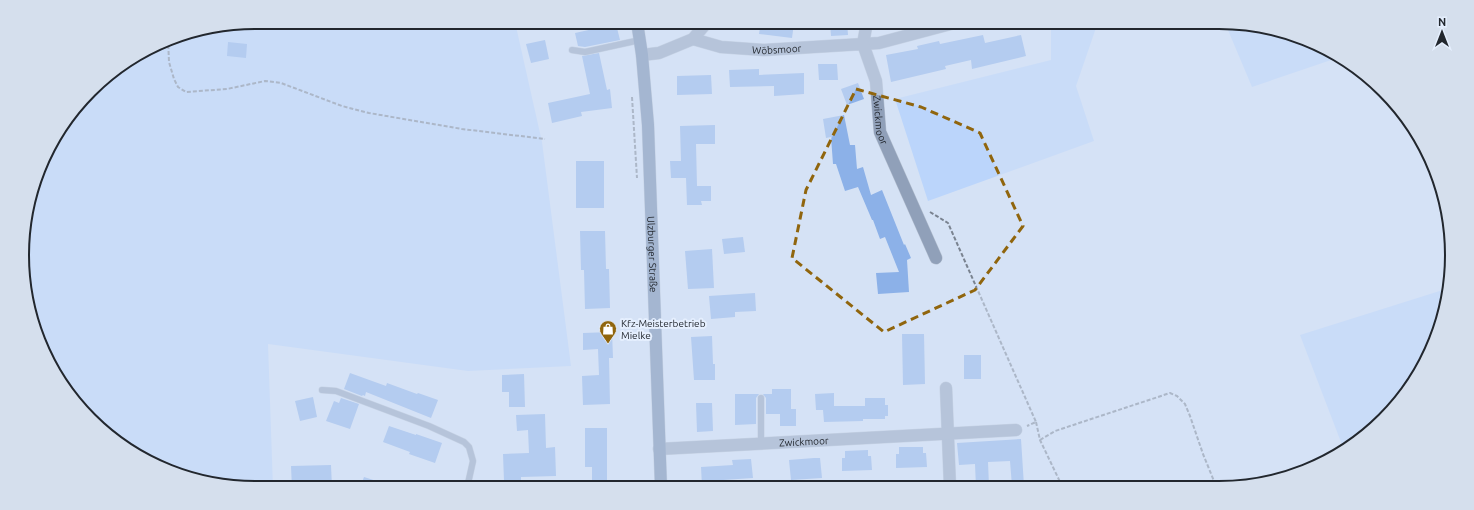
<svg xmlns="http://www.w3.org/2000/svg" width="1474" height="510" font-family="Ubuntu,sans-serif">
<rect width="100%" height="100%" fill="#d5e2f5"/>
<g fill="#bbd5fb">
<polygon points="255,22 515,22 542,142 571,366 468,371 268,344 273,488 255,488 195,480 125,449 61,385 30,315 24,225 46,152 101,80 166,40"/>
<polygon points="1051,22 1098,22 1076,86 1094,141 928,201 895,99 1051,60"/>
<polygon points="1225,23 1279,30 1337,58 1252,87"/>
<polygon points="1446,289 1444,315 1421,372 1373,430 1344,450 1300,335"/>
</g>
<g fill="#8cb1e8">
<polygon points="761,22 794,23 792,38 759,34"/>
<polygon points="830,22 847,22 848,35 831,36"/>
<polygon points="616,24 620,40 585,47 578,46 575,33"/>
<polygon points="983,35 985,43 1021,35 1026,56 972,69 971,60 945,66 946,69 891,82 886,55 918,49 917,46 939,41 940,44"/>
<polygon points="545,40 549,59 531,63 526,44"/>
<polygon points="228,42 247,44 246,58 227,56"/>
<polygon points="599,53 607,90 610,89 612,108 581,112 582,116 552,123 548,103 590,94 582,56"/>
<polygon points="818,64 837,64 838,80 819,80"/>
<polygon points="759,69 759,75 804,73 804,94 774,96 774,86 730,87 729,70"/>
<polygon points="711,75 712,94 677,95 677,76"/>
<polygon points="858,83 864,99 847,105 841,89"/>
<polygon points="844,115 850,145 855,145 857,169 863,167 871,195 882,190 904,245 905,244 911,258 907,260 909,292 878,294 876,273 899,272 885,237 880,239 873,220 872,220 858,187 845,191 836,164 833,164 831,137 826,138 823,119"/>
<polygon points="715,125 715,144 696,144 697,186 711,186 711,201 701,201 702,205 687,205 686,178 671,178 670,161 681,161 680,126"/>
<rect x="576" y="161" width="28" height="47"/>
<polygon points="580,231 605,231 606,269 609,269 610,308 585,309 584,270 581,270"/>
<polygon points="743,237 745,252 724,254 722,239"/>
<polygon points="712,249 714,288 688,289 685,251"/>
<polygon points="755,293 756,311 735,312 735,317 711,319 709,296"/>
<polygon points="612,332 613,358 609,358 610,404 583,405 582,376 599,375 598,349 583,350 583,333"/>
<polygon points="902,334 924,334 925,384 903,385"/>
<polygon points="712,336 713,364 715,364 715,380 694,380 691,337"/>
<rect x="964" y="355" width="17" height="24"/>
<polygon points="350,373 386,386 387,383 417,394 418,393 438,400 431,418 366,392 365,396 363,395 362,396 344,389"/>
<polygon points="524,374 525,407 509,407 509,392 502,392 502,375"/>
<polygon points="772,389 791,389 791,409 796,409 796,426 780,426 780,414 766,414 766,398 763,394 772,394"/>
<polygon points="834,393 834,406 865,406 865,398 885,398 885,405 888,405 888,416 885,416 885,419 863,419 863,421 824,422 823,410 816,410 815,394"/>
<polygon points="735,394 759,394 756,398 756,424 735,425"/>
<polygon points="313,397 317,417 300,421 295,401"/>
<polygon points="341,398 359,404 350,429 326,421 334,401 339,403"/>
<polygon points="696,403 712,403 713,431 697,432"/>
<polygon points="545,414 546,448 555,447 556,476 521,477 521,480 504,481 503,454 529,453 528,430 517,431 516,415"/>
<polygon points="389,426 416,435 416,434 442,443 435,463 409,454 410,452 383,442"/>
<polygon points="585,428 607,428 607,487 592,487 592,467 585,467"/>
<polygon points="1021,439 1024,486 1012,486 1010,461 988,462 989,486 976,487 975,464 959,465 957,443"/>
<polygon points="899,447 923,447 923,453 926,453 927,467 896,468 896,454 899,454"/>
<polygon points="868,450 868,456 871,456 872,470 842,471 842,458 845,458 845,451"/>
<polygon points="814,458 820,458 822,478 791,480 789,460"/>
<polygon points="751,459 753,478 723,480 723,484 702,486 701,467 733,465 732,460"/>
<polygon points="331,465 332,488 292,488 291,466"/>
<polygon points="364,477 392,486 391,488 360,488"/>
</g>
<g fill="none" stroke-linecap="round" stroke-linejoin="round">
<g stroke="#b5c0d1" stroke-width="7">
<g id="lane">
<polyline points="572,50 585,52 640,40"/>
<polyline points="322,390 336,391 429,426 464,442 469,447 473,461 467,488"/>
<polyline points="761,398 761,443"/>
</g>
</g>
<g stroke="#b5c0d1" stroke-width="13">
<g id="street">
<polyline points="867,22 863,44 879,43 958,22"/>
<path id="s1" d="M693,39L721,47L764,50L863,44L876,81L880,132L936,258"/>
<polyline points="642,55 659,53 693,39 707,22"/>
<polyline points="946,388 950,487"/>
<path id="s2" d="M659,449L1016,430"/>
</g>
</g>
<g stroke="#b5c0d1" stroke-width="13">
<g id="secondary">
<path id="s3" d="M637,22L642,55L648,125L661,487"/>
</g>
</g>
<g stroke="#7a8390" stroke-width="2" stroke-dasharray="4 2" stroke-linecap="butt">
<polyline points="623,22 625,29"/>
<polyline points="168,39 169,62 174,79 178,87 186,92 227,89 265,81 281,83 342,106 369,113 462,129 545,139"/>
<polyline points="632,97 637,178"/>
<polyline points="930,212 948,223 1036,422 1027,426"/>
<polyline points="1036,422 1040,440 1062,486"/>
<polyline points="1040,440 1055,431 1170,393 1177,396 1185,404 1190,416 1203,454 1216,486"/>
</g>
<use href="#lane" stroke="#90a0b9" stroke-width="6"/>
<use href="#street" stroke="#90a0b9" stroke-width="12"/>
<use href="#secondary" stroke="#6981a4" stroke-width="12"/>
</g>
<path d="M0 0H1474V510H0ZM856,89L921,107L980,133L1023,226L975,290L884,332L792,258L806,190Z" fill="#d5e2f5" fill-opacity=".55" fill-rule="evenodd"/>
<path fill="none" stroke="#90650d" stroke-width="3" stroke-dasharray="8 5" stroke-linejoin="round" d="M856,89L921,107L980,133L1023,226L975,290L884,332L792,258L806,190Z"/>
<defs>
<g id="shop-pin" transform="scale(0.9)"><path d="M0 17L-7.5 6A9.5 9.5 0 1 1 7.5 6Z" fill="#90650d" stroke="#e5effe"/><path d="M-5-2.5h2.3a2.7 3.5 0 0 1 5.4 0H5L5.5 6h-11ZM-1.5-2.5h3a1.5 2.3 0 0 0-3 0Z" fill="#fff"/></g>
</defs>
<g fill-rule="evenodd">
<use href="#shop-pin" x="608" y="329"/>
</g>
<g text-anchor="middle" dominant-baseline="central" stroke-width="4" stroke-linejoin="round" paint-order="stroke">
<g font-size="10" fill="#22272e" stroke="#e5effe">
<text stroke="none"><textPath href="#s1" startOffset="85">Wöbsmoor</textPath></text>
<text stroke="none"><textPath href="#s1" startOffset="250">Zwickmoor</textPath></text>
<text stroke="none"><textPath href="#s3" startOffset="233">Ulzburger Straße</textPath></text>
<text stroke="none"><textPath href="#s2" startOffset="145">Zwickmoor</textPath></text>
</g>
<g font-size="10" fill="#22272e" stroke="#e5effe" text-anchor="start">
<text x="621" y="323">Kfz-Meisterbetrieb<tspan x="621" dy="12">Mielke</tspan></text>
</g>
</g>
<path d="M0 0H1474V510H0ZM255 29H1219A226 226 0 0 1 1445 255V255A226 226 0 0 1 1219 481H255A226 226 0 0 1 29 255V255A226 226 0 0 1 255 29Z" fill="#d5dfed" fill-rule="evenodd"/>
<path fill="none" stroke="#22272e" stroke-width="2" d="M255 29H1219A226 226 0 0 1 1445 255V255A226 226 0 0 1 1219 481H255A226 226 0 0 1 29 255V255A226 226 0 0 1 255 29Z"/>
<g transform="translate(1442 32)" stroke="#e5effe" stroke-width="3" paint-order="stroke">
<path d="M0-3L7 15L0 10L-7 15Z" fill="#22272e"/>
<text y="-6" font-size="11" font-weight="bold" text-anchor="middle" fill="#22272e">N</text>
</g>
</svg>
